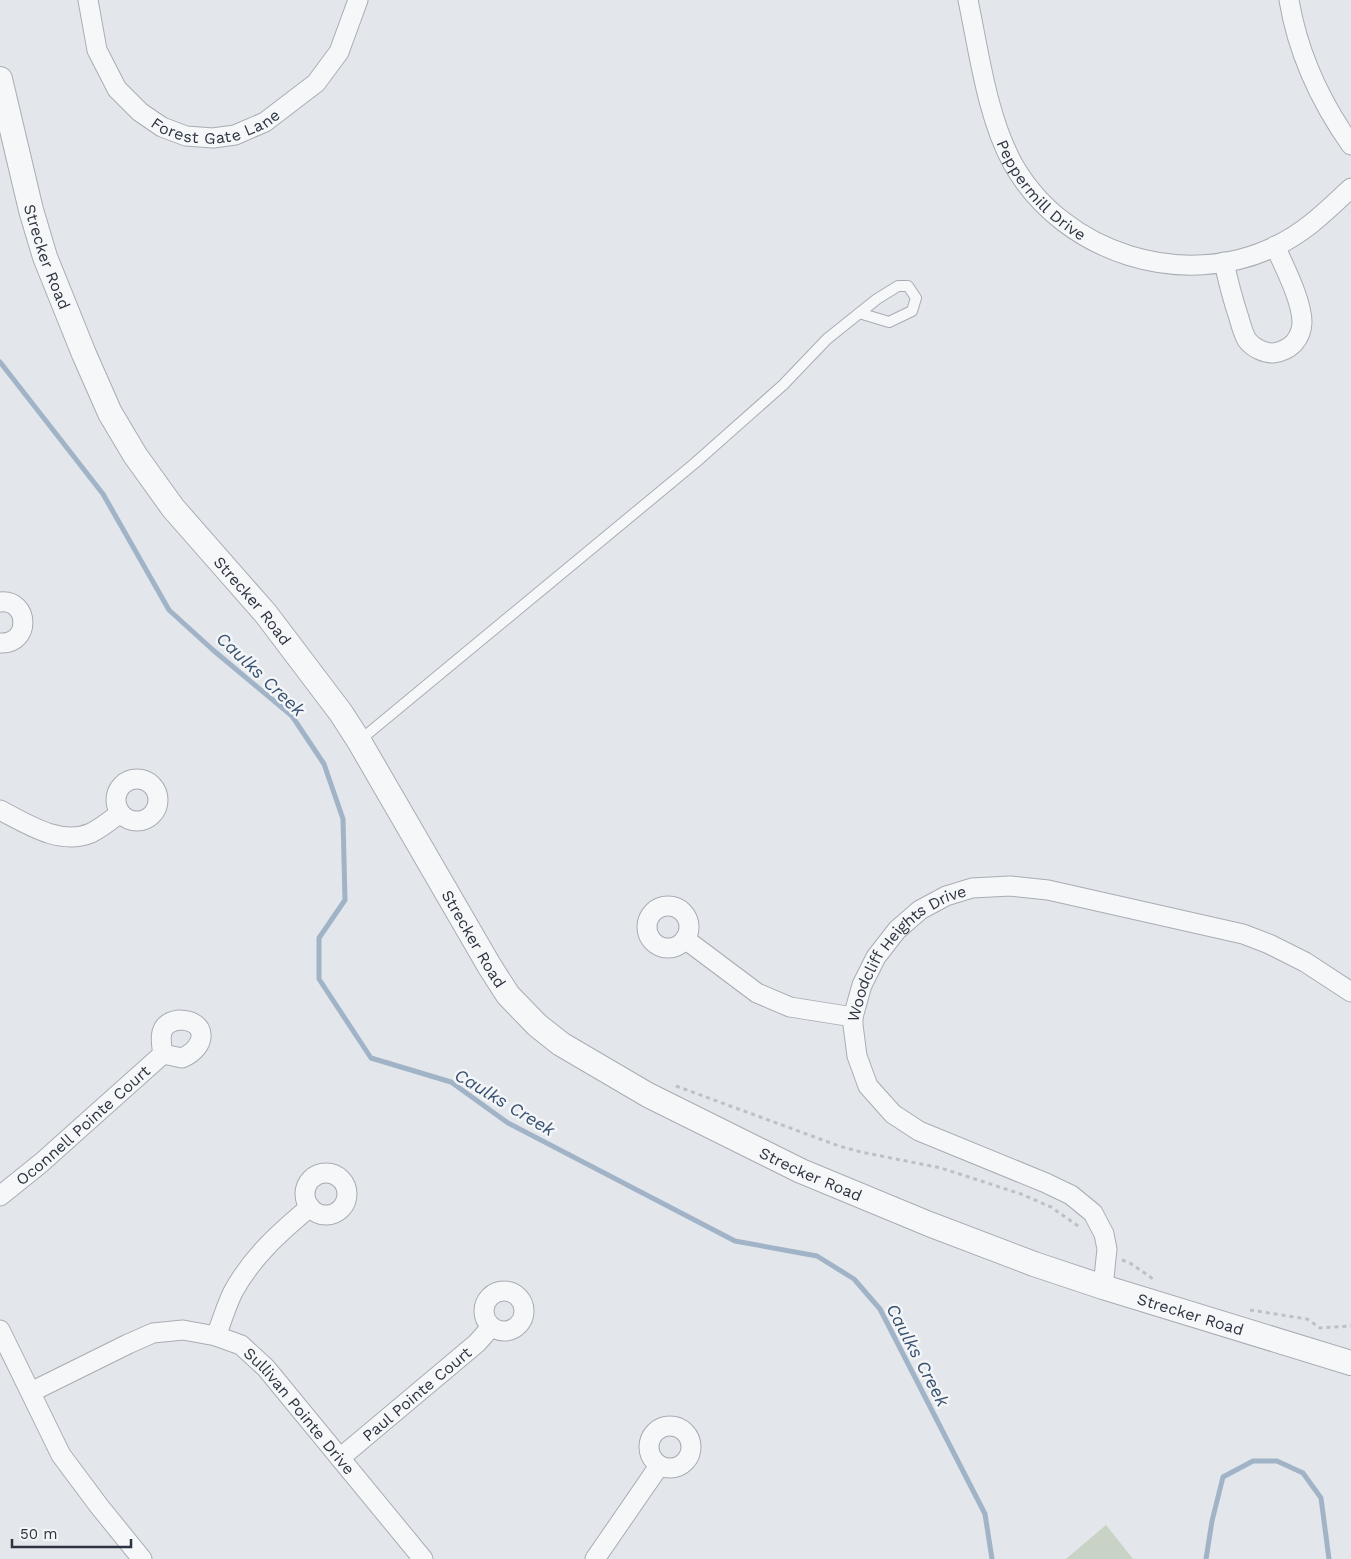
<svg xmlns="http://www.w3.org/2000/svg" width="1351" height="1559" font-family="'Work Sans',sans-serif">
<rect width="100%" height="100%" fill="#e3e6ea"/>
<polygon fill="#c8d3c5" points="1106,1525 1133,1559 1066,1559"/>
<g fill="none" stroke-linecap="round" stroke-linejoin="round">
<g stroke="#a1b3c7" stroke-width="5">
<polyline points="0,362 103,494 169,610 213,650 292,716 324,764 343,819 345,900 319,938 319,979 371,1058 451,1082 508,1123 735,1241 817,1256 854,1279 880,1309 985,1514 992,1559"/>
<polyline points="1206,1559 1212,1521 1223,1477 1253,1461 1277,1461 1303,1473 1321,1498 1329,1559"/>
</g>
<g stroke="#a8adb4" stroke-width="12">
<polyline id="service" points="359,741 695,463 783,385 827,339 877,299 898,286 908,286 916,298 912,311 889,322 859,313"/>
</g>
<g stroke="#a8adb4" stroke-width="21">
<g id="minor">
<path id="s1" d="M88,0L97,50L117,89L140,112L162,127L186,136L213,138L235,135L265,122L316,83L339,52L358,0"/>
<path id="s2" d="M968,0C979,52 987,117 1013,164C1064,254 1184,291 1276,246C1307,231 1326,211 1351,188"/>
<path d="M1289,0C1298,54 1320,101 1351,145"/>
<path d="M1224,262C1228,281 1233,300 1239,318C1241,325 1243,333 1247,340C1253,348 1264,353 1273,353C1282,352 1288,349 1294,343C1299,337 1302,330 1302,322C1302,301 1284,266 1275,246"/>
<path d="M0,602C30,599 31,645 0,643"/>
<circle cx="137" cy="800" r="21"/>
<path d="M0,810C27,824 60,846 91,833C101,828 111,820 120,813"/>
<circle cx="668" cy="927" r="21"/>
<polyline points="685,939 757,993 790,1007 853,1017"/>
<path d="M179,1020C208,1020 208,1047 182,1058L163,1054C160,1038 158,1023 179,1020Z"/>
<circle cx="326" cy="1194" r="21"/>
<path id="s3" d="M0,1196L41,1163L163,1054"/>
<path id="s4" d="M1103,1287L1107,1249L1104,1234L1093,1213L1071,1195L1046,1183L919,1131L893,1114L868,1086L857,1056L853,1025V1017L862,985L876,957L897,930L920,910L946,896L972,888L1010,886L1048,890L1243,934L1269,944L1305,962L1351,992"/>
<circle cx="504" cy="1311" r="20"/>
<polyline points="0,1330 61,1455 99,1506 142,1559"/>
<path d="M216,1336C222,1321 226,1306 233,1292C252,1257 280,1232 310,1207"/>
<path id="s5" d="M31,1392L128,1344L153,1333L183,1330L216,1336L241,1345L266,1368L423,1559"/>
<circle cx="670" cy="1447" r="21"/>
<path id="s6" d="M340,1458L477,1343L491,1327"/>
<polyline points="595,1559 659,1466"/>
</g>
</g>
<g stroke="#a8adb4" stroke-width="26">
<g id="tertiary">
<path id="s7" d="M0,79L31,210L45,257L84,354L110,413L135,455L173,508L266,614L341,713L359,741L490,967L508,995L537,1025L561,1044L648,1095L801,1171L929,1224L1034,1264L1103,1287L1351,1363"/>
</g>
</g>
<g stroke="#bdc0c5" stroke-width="3" stroke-dasharray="4 4" stroke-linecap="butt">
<polyline points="676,1086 839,1146 861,1152 941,1168 1021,1194 1051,1207 1081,1228"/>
<polyline points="1122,1260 1130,1263 1156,1281"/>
<polyline points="1250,1310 1307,1319 1320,1328 1351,1326"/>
</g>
<use href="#service" stroke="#f6f7f9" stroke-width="10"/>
<use href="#minor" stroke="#f6f7f9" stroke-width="19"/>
<use href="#tertiary" stroke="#f6f7f9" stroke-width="24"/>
</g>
<g text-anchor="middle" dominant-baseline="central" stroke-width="5" stroke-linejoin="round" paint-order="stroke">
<g font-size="16" fill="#2c3441" stroke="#f3f5f7">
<text stroke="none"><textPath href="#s1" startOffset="210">Forest Gate Lane</textPath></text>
<text stroke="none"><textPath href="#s2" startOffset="209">Peppermill Drive</textPath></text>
<text stroke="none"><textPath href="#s7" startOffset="184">Strecker Road</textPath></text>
<text stroke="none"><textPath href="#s7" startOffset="589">Strecker Road</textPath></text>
<text stroke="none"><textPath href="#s7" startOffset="994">Strecker Road</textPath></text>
<text stroke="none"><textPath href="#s4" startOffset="498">Woodcliff Heights Drive</textPath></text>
<text stroke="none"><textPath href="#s3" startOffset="109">Oconnell Pointe Court</textPath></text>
<text stroke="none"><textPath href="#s7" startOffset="1414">Strecker Road</textPath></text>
<text stroke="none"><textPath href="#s7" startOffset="1819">Strecker Road</textPath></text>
<text stroke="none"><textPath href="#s6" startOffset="100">Paul Pointe Court</textPath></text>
<text stroke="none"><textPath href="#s5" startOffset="314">Sullivan Pointe Drive</textPath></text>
</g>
<g font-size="18" font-style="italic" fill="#395272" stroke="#f3f5f7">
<text transform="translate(261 674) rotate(43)">Caulks Creek</text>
<text transform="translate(505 1102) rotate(31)">Caulks Creek</text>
<text transform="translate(918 1355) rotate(62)">Caulks Creek</text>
</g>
</g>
<path d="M12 1539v8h119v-8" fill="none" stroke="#2c3441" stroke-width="2.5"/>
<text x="20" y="1539" font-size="15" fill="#2c3441" stroke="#f3f5f7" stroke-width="4" paint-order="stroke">50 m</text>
</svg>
